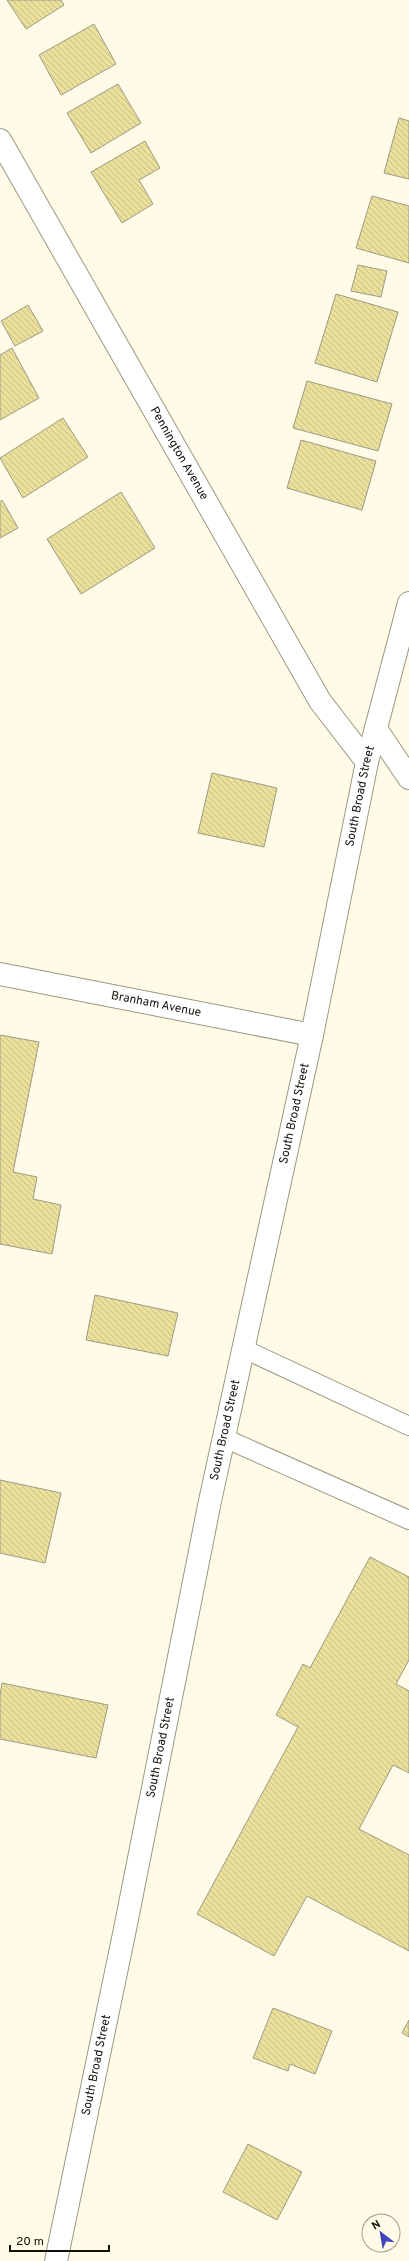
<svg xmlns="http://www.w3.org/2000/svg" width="409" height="2261" font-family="Overpass,sans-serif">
<defs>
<pattern id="building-back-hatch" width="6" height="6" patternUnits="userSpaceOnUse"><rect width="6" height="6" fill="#ebe09b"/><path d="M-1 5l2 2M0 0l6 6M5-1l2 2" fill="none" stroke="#c8bf84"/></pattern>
</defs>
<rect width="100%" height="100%" fill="#fffbe6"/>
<g fill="url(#building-back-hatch)" stroke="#9d9a86">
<polygon points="7,0 61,0 64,5 26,29"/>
<polygon points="94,24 116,64 61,95 39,55"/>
<polygon points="118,84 141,123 91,153 67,113"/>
<polygon points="399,118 409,121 409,179 384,173"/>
<polygon points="145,141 160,168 139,180 153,204 122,223 91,172"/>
<polygon points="372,196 409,206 409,263 356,248"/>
<polygon points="358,265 387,271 381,297 351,291"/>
<polygon points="336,294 398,312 377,382 315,363"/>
<polygon points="28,305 43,331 15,346 1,321"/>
<polygon points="12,348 39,398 0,420 0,355"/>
<polygon points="307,381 392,404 378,451 293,428"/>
<polygon points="63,418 88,457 23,498 0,458"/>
<polygon points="301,440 376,461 362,510 287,488"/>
<polygon points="121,492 155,548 81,594 47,539"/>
<polygon points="2,500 18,528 0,538 0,502"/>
<polygon points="212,773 277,788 264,847 198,833"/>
<polygon points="0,1035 39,1042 13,1172 37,1177 33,1199 61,1205 52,1254 0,1244"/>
<polygon points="95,1295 178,1313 168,1356 86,1340"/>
<polygon points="0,1480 61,1493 45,1563 0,1553"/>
<polygon points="370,1557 409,1577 409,1660 396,1684 409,1691 409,1773 393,1765 359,1829 409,1855 409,1951 307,1896 274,1956 197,1914 298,1727 276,1715 303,1664 310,1668"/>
<polygon points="2,1683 108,1705 96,1758 0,1739 0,1695"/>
<polygon points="273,2008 332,2031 315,2074 290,2064 288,2071 253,2058"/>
<polygon points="409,2020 409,2037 402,2033"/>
<polygon points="248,2144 302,2172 277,2220 223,2192"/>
</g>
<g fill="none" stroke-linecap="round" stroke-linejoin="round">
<g stroke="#9b9884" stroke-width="20">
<g id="service">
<polyline points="244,1349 409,1426"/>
<polyline points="224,1438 409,1520"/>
</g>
</g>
<g stroke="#9b9884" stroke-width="24">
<g id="minor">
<path id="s1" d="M0,140L320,701L367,762"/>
<polyline points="376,729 409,778"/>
<path id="s2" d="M0,974L312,1035"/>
</g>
</g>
<g stroke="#9b9884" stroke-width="24">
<g id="secondary">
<path id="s3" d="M56,2261L124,1934L210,1501L312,1035L367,762L409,603"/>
</g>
</g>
<use href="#service" stroke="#fff" stroke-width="18"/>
<use href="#minor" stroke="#fff" stroke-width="22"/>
<use href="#secondary" stroke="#fff" stroke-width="22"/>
</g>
<g text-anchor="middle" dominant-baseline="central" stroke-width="4" stroke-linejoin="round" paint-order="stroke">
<g font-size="12" fill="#111009" stroke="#fffbe6">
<text stroke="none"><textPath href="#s1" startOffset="361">Pennington Avenue</textPath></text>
<text stroke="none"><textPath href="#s3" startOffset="1496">South Broad Street</textPath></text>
<text stroke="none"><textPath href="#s2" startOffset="159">Branham Avenue</textPath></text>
<text stroke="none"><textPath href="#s3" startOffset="1172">South Broad Street</textPath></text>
<text stroke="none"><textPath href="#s3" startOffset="848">South Broad Street</textPath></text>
<text stroke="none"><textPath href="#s3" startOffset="524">South Broad Street</textPath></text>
<text stroke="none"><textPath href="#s3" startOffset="200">South Broad Street</textPath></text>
</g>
</g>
<g transform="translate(381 2233) rotate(329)"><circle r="19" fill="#fffbe6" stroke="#a09d8e"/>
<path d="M0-3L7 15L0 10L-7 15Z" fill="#4047bc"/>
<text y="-6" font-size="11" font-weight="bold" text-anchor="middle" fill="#111009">N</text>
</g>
<path d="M10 2245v6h99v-6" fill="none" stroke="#111009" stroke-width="2"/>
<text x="16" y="2245" font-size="12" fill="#111009" stroke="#fffbe6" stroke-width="3" paint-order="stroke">20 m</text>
</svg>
